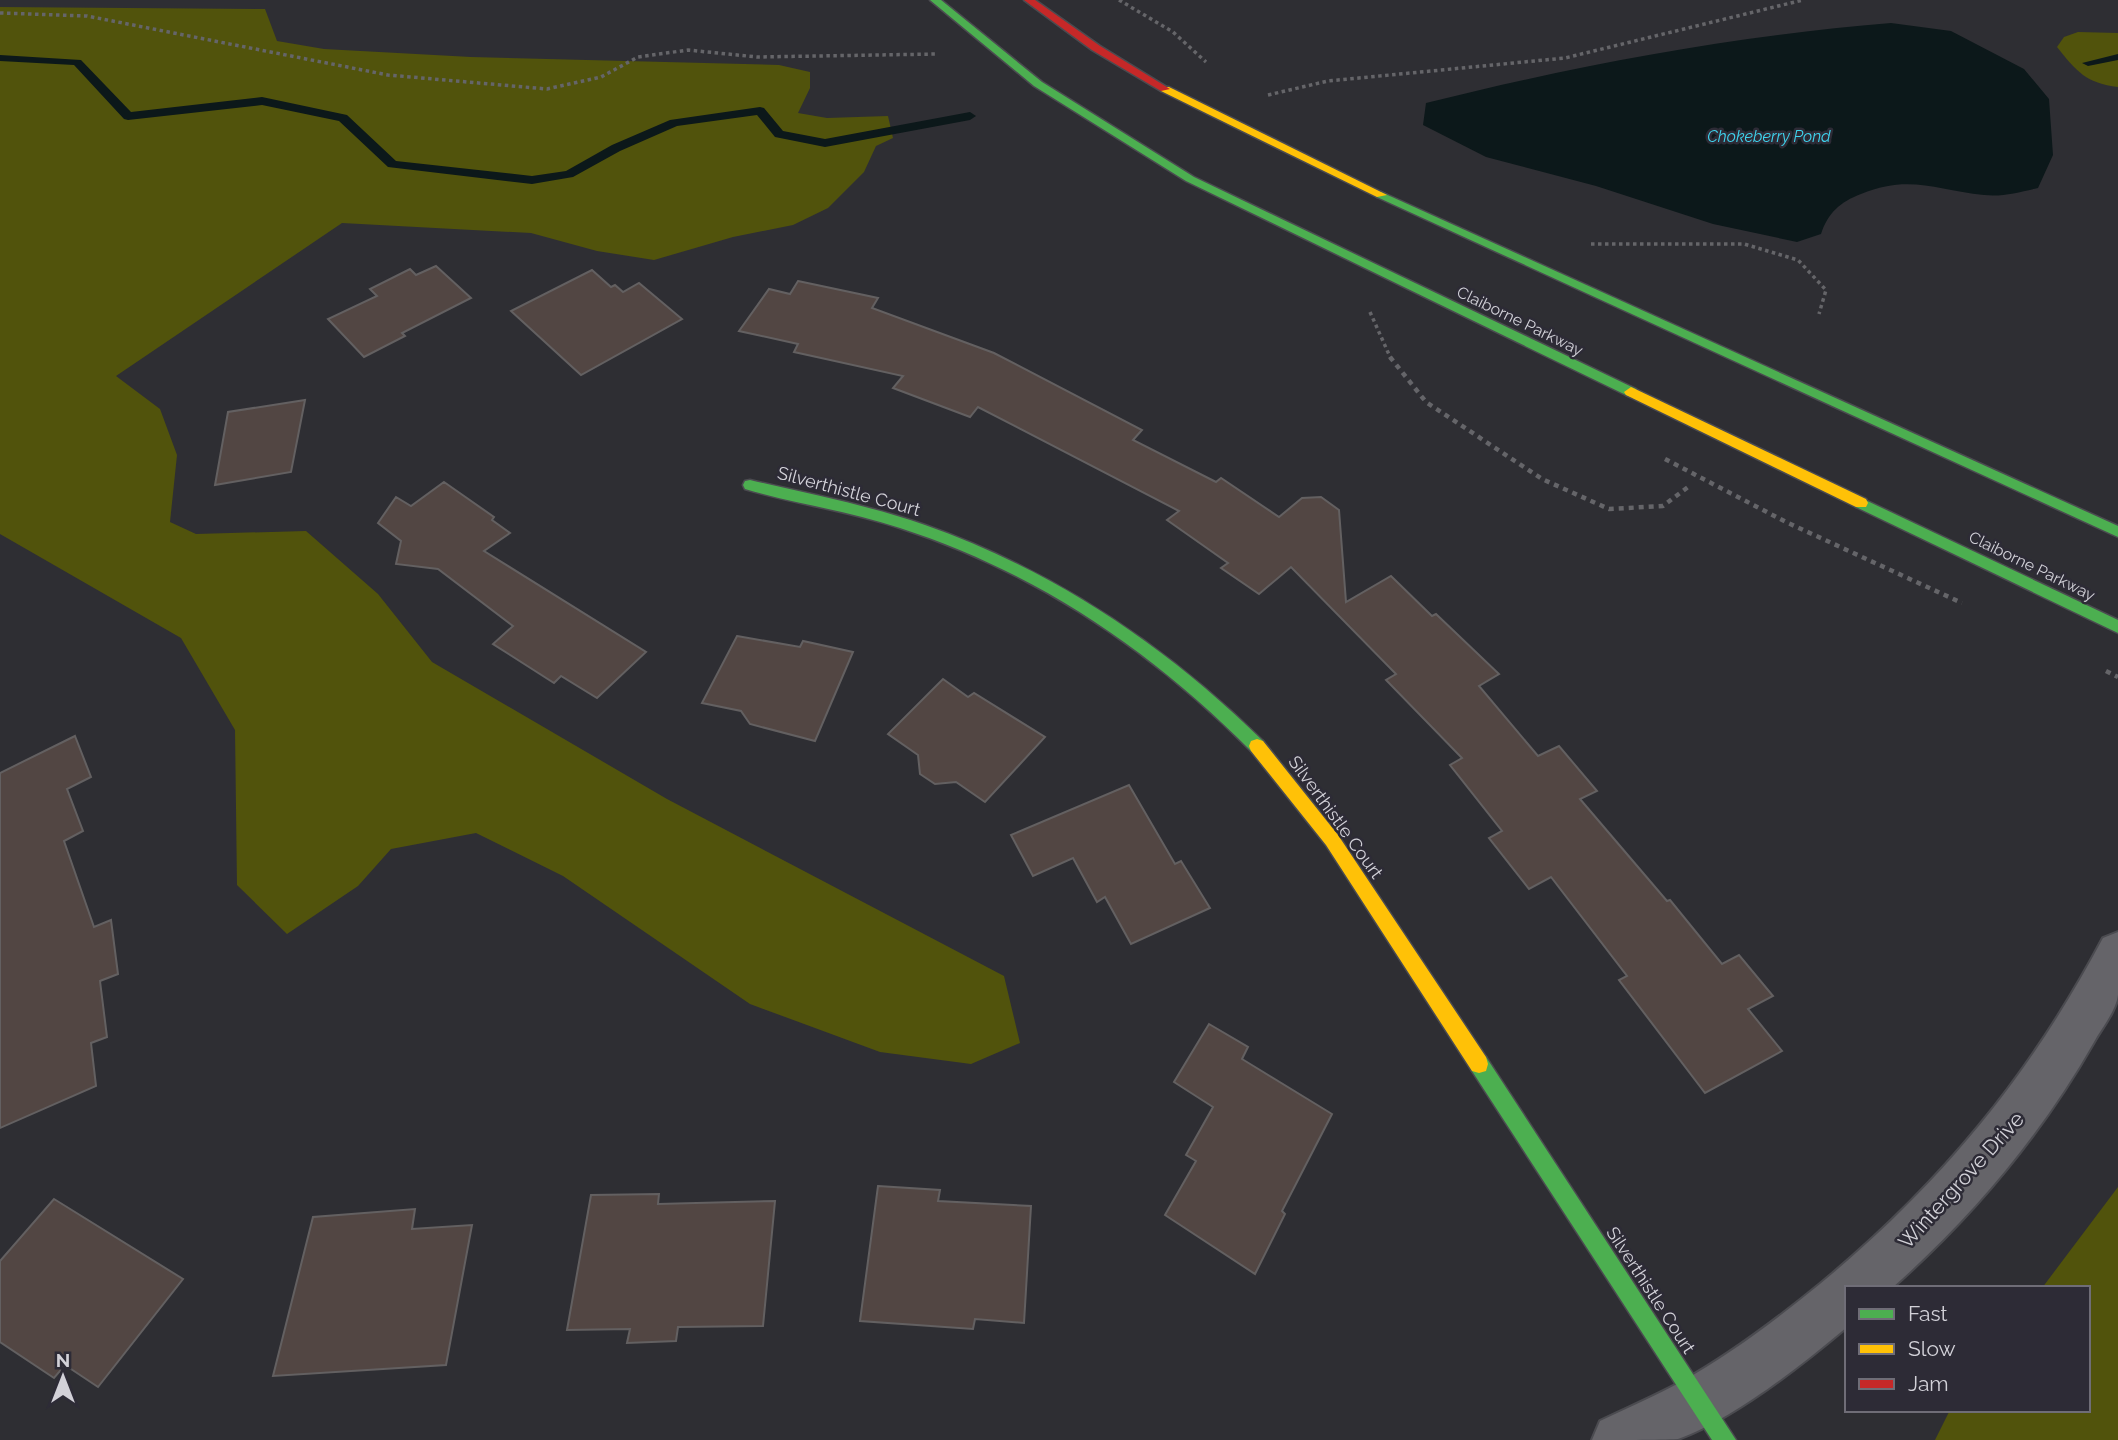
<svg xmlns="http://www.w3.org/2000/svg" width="2118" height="1440" font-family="Raleway,sans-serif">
<rect width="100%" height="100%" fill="#2e2e33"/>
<g fill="#51530c">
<polygon points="0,7 265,9 277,41 324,49 471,57 779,65 810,72 810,88 798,113 827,118 888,116 893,138 876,146 864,172 828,208 793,225 733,237 654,260 597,251 531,233 342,223 116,376 160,409 177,455 170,522 196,534 306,531 378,594 432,662 667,799 1004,976 1020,1043 971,1064 880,1052 750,1004 563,876 476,833 391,849 358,886 287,934 237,885 235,730 181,638 0,534"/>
<path d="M2078,32L2118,33V87C2086,83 2077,72 2057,47L2064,37Z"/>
<polygon points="2118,1187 2118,1440 1935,1440 1950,1410 2088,1410 2088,1288 2042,1288"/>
</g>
<path fill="#0c181a" d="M1891,23L1951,31L2024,69L2049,99L2053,155L2038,188C2020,192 2003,197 1984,195C1936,190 1909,174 1861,194C1840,202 1828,213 1821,234L1797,242L1713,224L1596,186L1486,157L1423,125L1426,103C1578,65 1734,36 1891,23Z"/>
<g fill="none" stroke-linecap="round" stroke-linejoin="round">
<g fill="#0c181a" fill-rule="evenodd">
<polygon points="2118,54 2118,60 2088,66 2082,63"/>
<polygon points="0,55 81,60 131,112 262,97 347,115 396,161 532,176 566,171 612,145 670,120 760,107 764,108 783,131 825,139 970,112 976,116 970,120 825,147 775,137 757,115 677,126 620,151 573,177 532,184 388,167 339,121 262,105 128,120 124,119 74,65 0,61"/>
</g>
</g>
<g fill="#524643" stroke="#636061" stroke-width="2">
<polygon points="436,266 471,298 402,333 405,336 364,357 328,319 377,296 370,289 410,269 416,275"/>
<polygon points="592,270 611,287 615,285 623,292 639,283 682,319 581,375 511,311"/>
<polygon points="798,281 878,298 872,308 994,353 1142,430 1133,440 1216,482 1221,478 1279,517 1302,498 1321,497 1339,510 1346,602 1391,576 1432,616 1436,614 1499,674 1479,686 1538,756 1559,746 1597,791 1580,799 1667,901 1670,900 1722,964 1739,955 1773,996 1748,1009 1782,1051 1705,1093 1619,980 1627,976 1551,877 1529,889 1489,838 1502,831 1450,765 1462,758 1386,680 1396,674 1291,567 1259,594 1221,568 1228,563 1167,520 1179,511 978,407 970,417 893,388 903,376 794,352 798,344 739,331 769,289 790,294"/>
<polygon points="305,400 291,472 215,485 228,412"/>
<polygon points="444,482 494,517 492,520 510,533 484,551 646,652 597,698 561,676 554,683 493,644 513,626 438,569 396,564 401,541 378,523 396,497 411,506"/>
<polygon points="737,636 800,647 803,641 853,652 815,741 750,724 741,711 702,703"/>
<polygon points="943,679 968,697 974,693 1045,737 985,802 956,782 935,784 920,774 918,755 888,734"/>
<polygon points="75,736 91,777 67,789 83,831 64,841 94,927 111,920 118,974 100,981 107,1037 91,1043 96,1086 0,1128 0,773"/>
<polygon points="1129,785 1175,864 1181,861 1210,908 1131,944 1105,897 1097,902 1073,858 1033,876 1011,835"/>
<polygon points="1209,1024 1248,1047 1242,1059 1332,1114 1282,1211 1285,1214 1255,1274 1165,1215 1196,1161 1186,1155 1213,1107 1174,1082"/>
<polygon points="878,1186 940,1190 938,1201 1031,1206 1024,1323 975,1319 973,1329 860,1321"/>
<polygon points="659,1194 658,1204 775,1201 763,1326 678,1327 676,1341 627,1343 630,1329 567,1330 591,1195"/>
<polygon points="54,1199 183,1279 98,1387 65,1365 54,1378 0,1342 0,1261"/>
<polygon points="415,1209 412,1229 472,1225 446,1365 273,1376 313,1217"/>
</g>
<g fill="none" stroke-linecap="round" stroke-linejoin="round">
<g stroke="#4b4b50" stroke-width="4">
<path id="street" d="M2118,932C2118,952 2118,975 2118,995C2116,1011 2101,1029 2094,1042C2041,1135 1972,1217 1892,1288H1847V1327C1802,1365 1733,1419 1678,1439C1661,1440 1612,1440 1592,1440L1600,1421C1627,1408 1655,1396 1681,1382C1731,1354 1776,1320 1820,1284C1940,1185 2030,1076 2103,938Z"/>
</g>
<g stroke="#4b4b50" stroke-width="3">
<g id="fast">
<polygon points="930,0 941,0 1042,82 1194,177 1636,389 1638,392 1631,397 1626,395 1186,181 1034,86"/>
<polygon points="1381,192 2118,526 2118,537 1377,197 1375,195"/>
<path d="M750,480C809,494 868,505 925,525C1055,571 1165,645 1263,741L1265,746L1263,751L1257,753L1251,751C1151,650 1036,572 900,528C849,511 796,504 745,489L743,485L745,481Z"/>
<polygon points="1861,498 2118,620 2118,633 1856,507 1854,503 1856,499"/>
<polygon points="1479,1055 1486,1057 1736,1440 1712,1440 1472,1071 1470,1064 1472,1057"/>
</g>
</g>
<g stroke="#4b4b50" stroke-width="3">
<g id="slow">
<polygon points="1161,87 1169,87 1387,195 1377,197 1161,91"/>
<polygon points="1631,387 1866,499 1868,503 1866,507 1856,507 1626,395 1624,392"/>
<polygon points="1257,739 1263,741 1338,835 1486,1057 1488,1064 1486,1071 1479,1073 1472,1071 1326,845 1251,751 1249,746 1251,741"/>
</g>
</g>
<g stroke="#4b4b50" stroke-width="3">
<polygon id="jam" points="1024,0 1035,0 1100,46 1170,89 1161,91 1092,50"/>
</g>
<g stroke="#656569" stroke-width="3.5" stroke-dasharray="3.5 3.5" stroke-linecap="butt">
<polyline points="1119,0 1173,32 1206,62"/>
<polyline points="0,13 87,16 388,75 547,89 601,77 638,57 688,50 757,57 937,54"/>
<polyline points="1268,95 1328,81 1565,58 1803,0"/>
<polyline points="1591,244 1744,244 1798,260 1826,290 1819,314"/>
<polyline points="1370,312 1391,359"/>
</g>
<g stroke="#656569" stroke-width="4.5" stroke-dasharray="5 5" stroke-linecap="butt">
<polyline points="1390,357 1426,402 1542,479 1609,509 1663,506 1688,487"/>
<polyline points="1665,459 1786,522 1962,603"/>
<polyline points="2106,671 2118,677"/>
</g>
<use href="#street" fill="#656469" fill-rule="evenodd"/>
<use href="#fast" fill="#4caf50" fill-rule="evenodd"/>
<use href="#slow" fill="#ffc107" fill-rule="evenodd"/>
<use href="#jam" fill="#c62828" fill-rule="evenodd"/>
</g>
<g text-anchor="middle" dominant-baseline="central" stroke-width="5" stroke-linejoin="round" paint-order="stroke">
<g font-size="16" font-style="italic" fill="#3fd5ef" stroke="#2d2b36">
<text x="1769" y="136">Chokeberry Pond</text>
</g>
<g font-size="16" fill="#d2d1d8" stroke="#2d2b36">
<text transform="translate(1520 321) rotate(26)">Claiborne Parkway</text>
<text transform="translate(2032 566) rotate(26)">Claiborne Parkway</text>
</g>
<g font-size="18" fill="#d2d1d8" stroke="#2d2b36">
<text transform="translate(849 491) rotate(15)">Silverthistle Court</text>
<text transform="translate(1336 817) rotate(54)">Silverthistle Court</text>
<text transform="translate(1651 1290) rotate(57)">Silverthistle Court</text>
</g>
<g font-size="21" fill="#d2d1d8" stroke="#2d2b36">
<text transform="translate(1961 1180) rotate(-48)">Wintergrove Drive</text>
</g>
</g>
<rect x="1845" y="1286" width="245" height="126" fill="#2d2b36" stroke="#6f6d77" stroke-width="2"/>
<rect x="1859" y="1309" width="35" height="10" fill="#4caf50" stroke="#6f6d77" stroke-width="2"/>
<text x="1908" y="1321" font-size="21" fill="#d2d1d8">Fast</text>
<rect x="1859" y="1344" width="35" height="10" fill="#ffc107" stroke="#6f6d77" stroke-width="2"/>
<text x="1908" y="1356" font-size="21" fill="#d2d1d8">Slow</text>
<rect x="1859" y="1379" width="35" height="10" fill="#c62828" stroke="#6f6d77" stroke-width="2"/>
<text x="1908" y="1391" font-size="21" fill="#d2d1d8">Jam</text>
<g transform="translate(63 1377)" stroke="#2d2b36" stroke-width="5" paint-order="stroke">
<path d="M0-5L12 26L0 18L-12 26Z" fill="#d2d1d8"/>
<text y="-10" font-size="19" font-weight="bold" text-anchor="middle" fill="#d2d1d8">N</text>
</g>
</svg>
